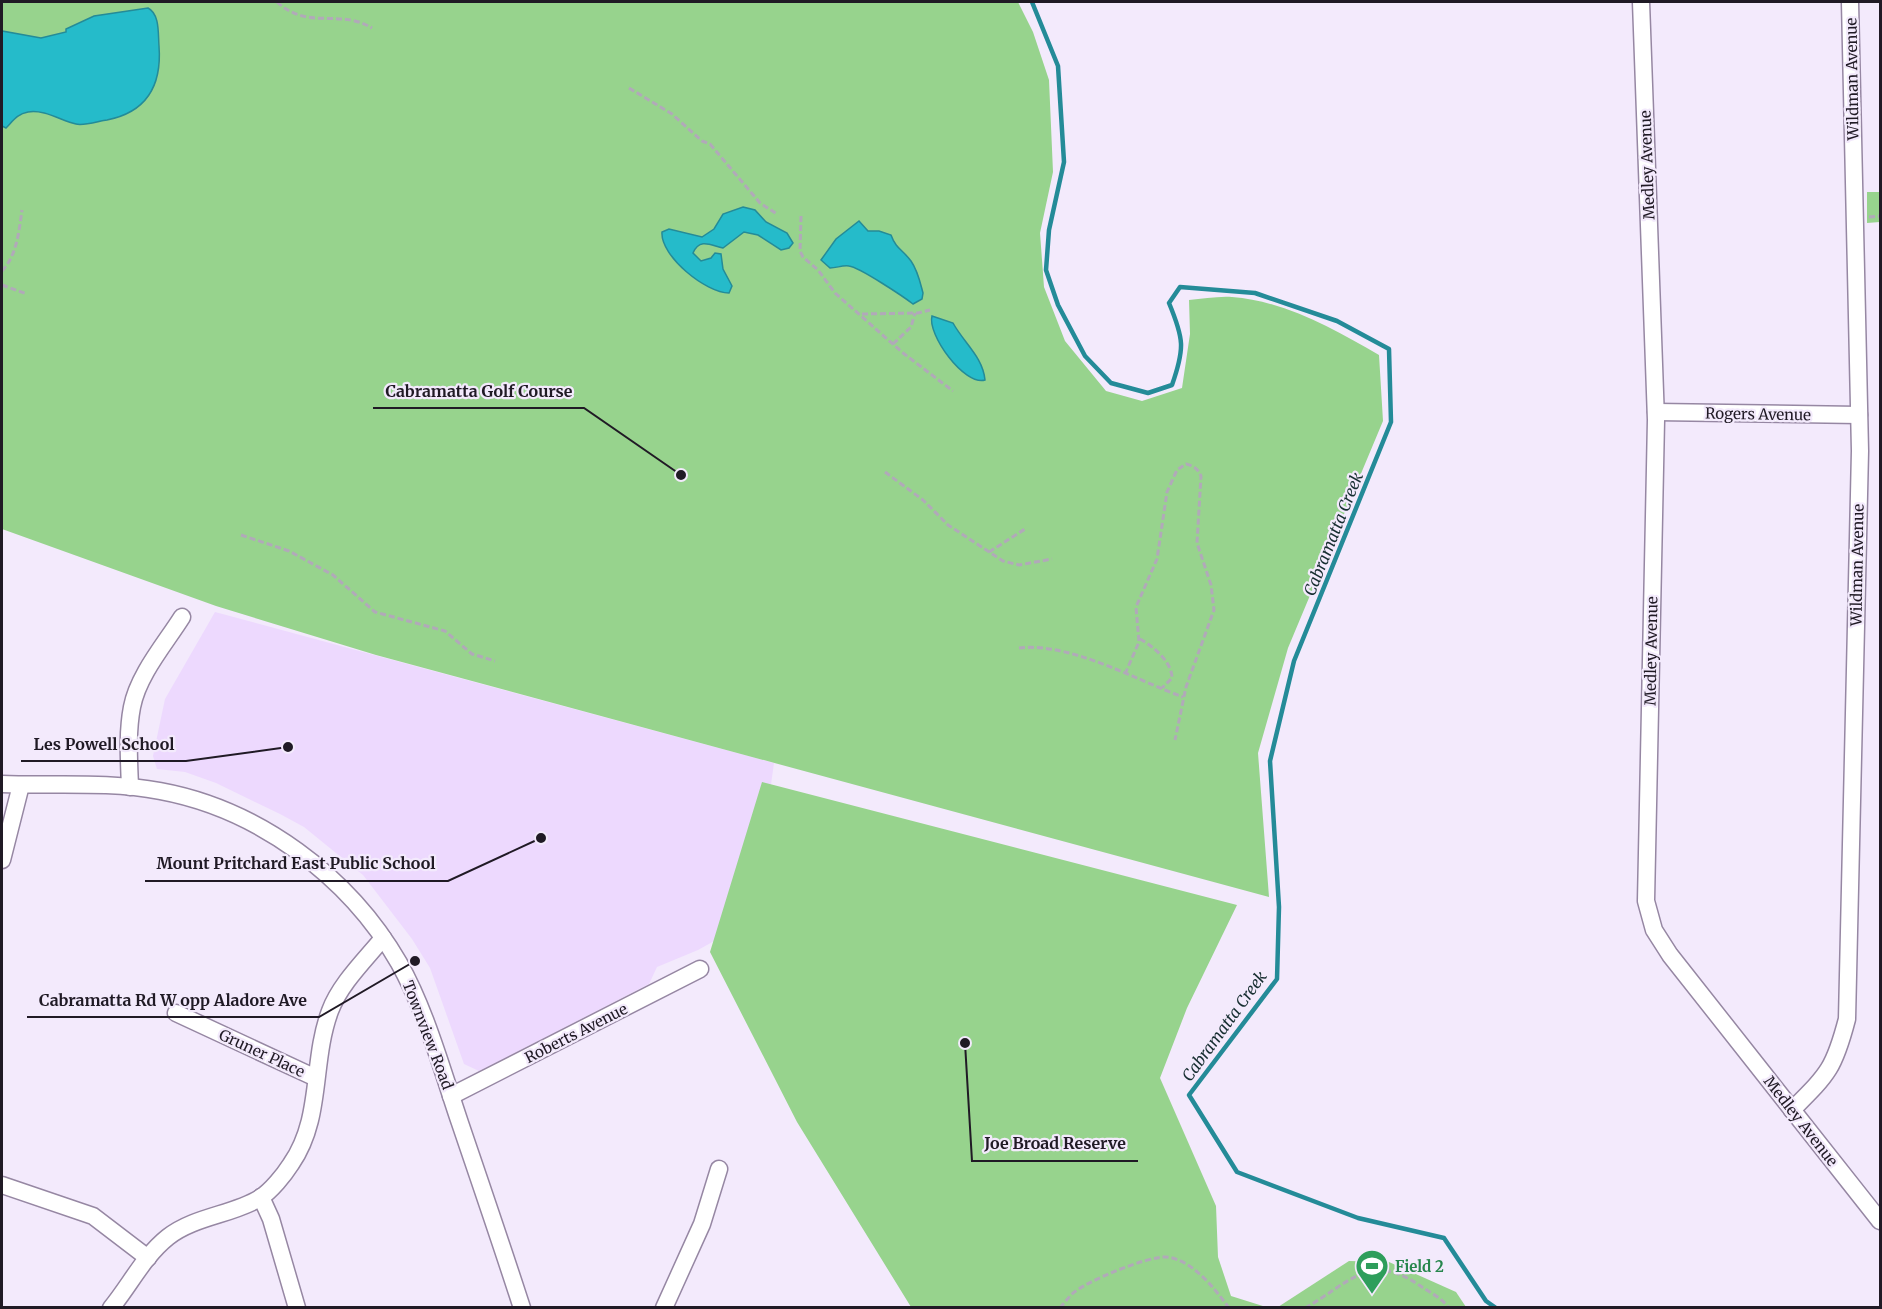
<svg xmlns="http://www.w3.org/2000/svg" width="1882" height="1309" font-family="Merriweather,serif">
<rect width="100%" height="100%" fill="#f3eafc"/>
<polygon fill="#edd9fe" points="215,612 774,763 752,920 698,950 657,967 649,984 479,1071 464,1064 430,968 412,939 363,875 304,827 280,814 216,783 185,772 157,769 153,756 165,699"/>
<g fill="#97d38d">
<path d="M2,2H1018L1033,32L1049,80L1053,172L1040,233L1044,287L1065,341L1106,391L1142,401L1182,388L1190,334L1189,300C1203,299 1218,296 1232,297C1285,301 1334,329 1379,355L1383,421L1288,648L1258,753L1269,897L376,655L216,606L2,529Z"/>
<polygon points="1867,192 1880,192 1880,222 1867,223"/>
<polygon points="762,782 1237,905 1187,1008 1160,1078 1216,1206 1218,1257 1231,1296 1266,1307 911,1307 797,1122 710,952"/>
<polygon points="1349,1261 1389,1262 1456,1292 1466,1307 1278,1307"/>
</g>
<g fill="#25bbca" stroke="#248b98" stroke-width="1.5">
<path d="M148,8C160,14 158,34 159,46C162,86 147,112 107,120C99,121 84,126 76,124C62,121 44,109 28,112C17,114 13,121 6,128L2,126V31L41,38L66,32V29L94,16Z"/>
<path d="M743,207L755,210L766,222L787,233L793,243L789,248L781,250L758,235L744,232L723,248C712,246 700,237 693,253L701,261L711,258L715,253L721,254L723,269L732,286L729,293C706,293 660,256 662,232L669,229L702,237L714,229L723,214Z"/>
<path d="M859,221L868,231H879L891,235C896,249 903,250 911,261C918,271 920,282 923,293L922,299L913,304C904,297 859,267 849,266C842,265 837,268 830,268L821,260L836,239Z"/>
<path d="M932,316L953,323C964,343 983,357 985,380C964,386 927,334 932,316Z"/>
</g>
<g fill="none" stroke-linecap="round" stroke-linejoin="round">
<path stroke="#248b98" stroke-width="4.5" d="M1032,2L1058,66L1064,162L1049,230L1046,270L1058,305L1085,356L1111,383L1148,393L1172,385C1185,348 1184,339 1169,303L1180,287L1255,293L1337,321L1389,349L1391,422L1294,661L1270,761L1279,907L1277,979L1189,1095L1237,1172L1358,1218L1444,1238L1486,1301L1496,1308"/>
<g stroke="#9687a3" stroke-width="19">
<g id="minor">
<polyline points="1641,2 1656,420 1646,901 1654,930 1670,955 1880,1221"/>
<polyline points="1656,412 1859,415"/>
<path d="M2,784C54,786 108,781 160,791C258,809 349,876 399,963C426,1011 442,1070 460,1123C481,1185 502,1246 522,1308"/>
<path d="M130,787C129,760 127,733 132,707C138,675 165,644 182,617"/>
<polyline points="2,860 21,785"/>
<polyline points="176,1013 316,1078"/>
<polyline points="451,1096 700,969"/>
<path d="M1792,1110C1828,1074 1834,1069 1847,1019L1860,451L1850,2"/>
<polyline points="2,1185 93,1216 148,1258"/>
<polyline points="261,1197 271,1219 297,1308"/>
<path d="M111,1308C130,1285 144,1256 168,1237C195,1216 232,1215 260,1198C271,1191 284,1175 291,1164C323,1118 311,1062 330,1011C340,984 365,960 383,938"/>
<polyline points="664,1308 702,1224 719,1169"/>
</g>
</g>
<g stroke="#b1a9b9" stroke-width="3" stroke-dasharray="6 3" stroke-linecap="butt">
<path d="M277,2C309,31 339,8 372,28"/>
<polyline points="629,88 672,114 702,141 710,144 760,203 777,214"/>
<polyline points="801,216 800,251 803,257 818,270 835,293 903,353 953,391"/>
<polyline points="1869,217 1880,216"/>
<path d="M2,271C17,255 19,231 22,210"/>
<polyline points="2,285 27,294"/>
<polyline points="862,314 918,313 930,310"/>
<polyline points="893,344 911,327 915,313"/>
<polyline points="885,472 923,500 948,525 1003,561 1019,565 1052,559"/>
<polyline points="241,535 289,551 333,575 375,612 445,631 472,654 495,661"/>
<polyline points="989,552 1025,529"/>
<path d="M1140,639C1153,646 1172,662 1172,678L1162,688"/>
<path d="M1019,648C1070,642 1136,680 1183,697"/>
<path d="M1125,674L1139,642L1136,607L1157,559L1167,492L1177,470L1186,464C1194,466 1198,469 1201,476L1197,543L1211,585L1214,610L1186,687L1175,740"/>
<path d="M1060,1308C1064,1303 1068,1298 1072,1294C1086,1281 1148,1256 1166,1257C1192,1259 1215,1289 1229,1308"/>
<path d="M1305,1308C1347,1285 1369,1251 1419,1285C1429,1292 1442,1298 1449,1308"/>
</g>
<use href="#minor" stroke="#fff" stroke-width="16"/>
</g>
<defs>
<g id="stadium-pin" transform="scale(1.725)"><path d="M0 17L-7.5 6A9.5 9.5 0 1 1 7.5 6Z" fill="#2e9e5b" stroke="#f3eafc"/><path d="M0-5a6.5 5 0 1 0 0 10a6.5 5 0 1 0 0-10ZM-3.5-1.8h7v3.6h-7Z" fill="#fff"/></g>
</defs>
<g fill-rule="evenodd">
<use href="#stadium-pin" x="1372" y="1266"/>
</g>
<g text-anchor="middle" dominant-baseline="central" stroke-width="4.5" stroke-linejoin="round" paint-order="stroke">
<g font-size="15" fill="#201a25" stroke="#f3eafc">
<text transform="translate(1852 79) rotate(-91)">Wildman Avenue</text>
<text transform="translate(1647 165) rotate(-92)">Medley Avenue</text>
<text transform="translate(1758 414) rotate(1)">Rogers Avenue</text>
<text transform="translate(1857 565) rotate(-89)">Wildman Avenue</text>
<text transform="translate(1651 651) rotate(-89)">Medley Avenue</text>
<text transform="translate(576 1033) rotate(-27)">Roberts Avenue</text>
<text transform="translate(428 1035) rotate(69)">Townview Road</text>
<text transform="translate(262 1053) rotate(25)">Gruner Place</text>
<text transform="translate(1801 1121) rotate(52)">Medley Avenue</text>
</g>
<g font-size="15" font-weight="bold" fill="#27864d" stroke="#f3eafc" text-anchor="start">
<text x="1395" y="1266">Field 2</text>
</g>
<g font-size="16" font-style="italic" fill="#172e31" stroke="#f3eafc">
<text transform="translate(1333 534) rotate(-68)">Cabramatta Creek</text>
<text transform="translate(1224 1026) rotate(-54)">Cabramatta Creek</text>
</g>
</g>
<path fill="none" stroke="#201a25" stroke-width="2" d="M681 475L584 408H373M288 747L186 761H21M541 838L448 881H145M415 961L319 1017H27M965 1043L972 1161H1138"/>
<g fill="#201a25" stroke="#f3eafc" stroke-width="2">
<circle cx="681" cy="475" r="6"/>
<circle cx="288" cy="747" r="6"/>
<circle cx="541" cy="838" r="6"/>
<circle cx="415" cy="961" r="6"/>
<circle cx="965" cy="1043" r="6"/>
</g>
<g font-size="16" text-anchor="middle" font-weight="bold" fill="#201a25" stroke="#f3eafc" stroke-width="4.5" stroke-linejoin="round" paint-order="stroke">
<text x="479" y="397">Cabramatta Golf Course</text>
<text x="104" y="750">Les Powell School</text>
<text x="296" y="869">Mount Pritchard East Public School</text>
<text x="173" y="1006">Cabramatta Rd W opp Aladore Ave</text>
<text x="1055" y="1149">Joe Broad Reserve</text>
</g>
<rect width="1882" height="1309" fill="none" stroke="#201a25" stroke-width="6"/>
</svg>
